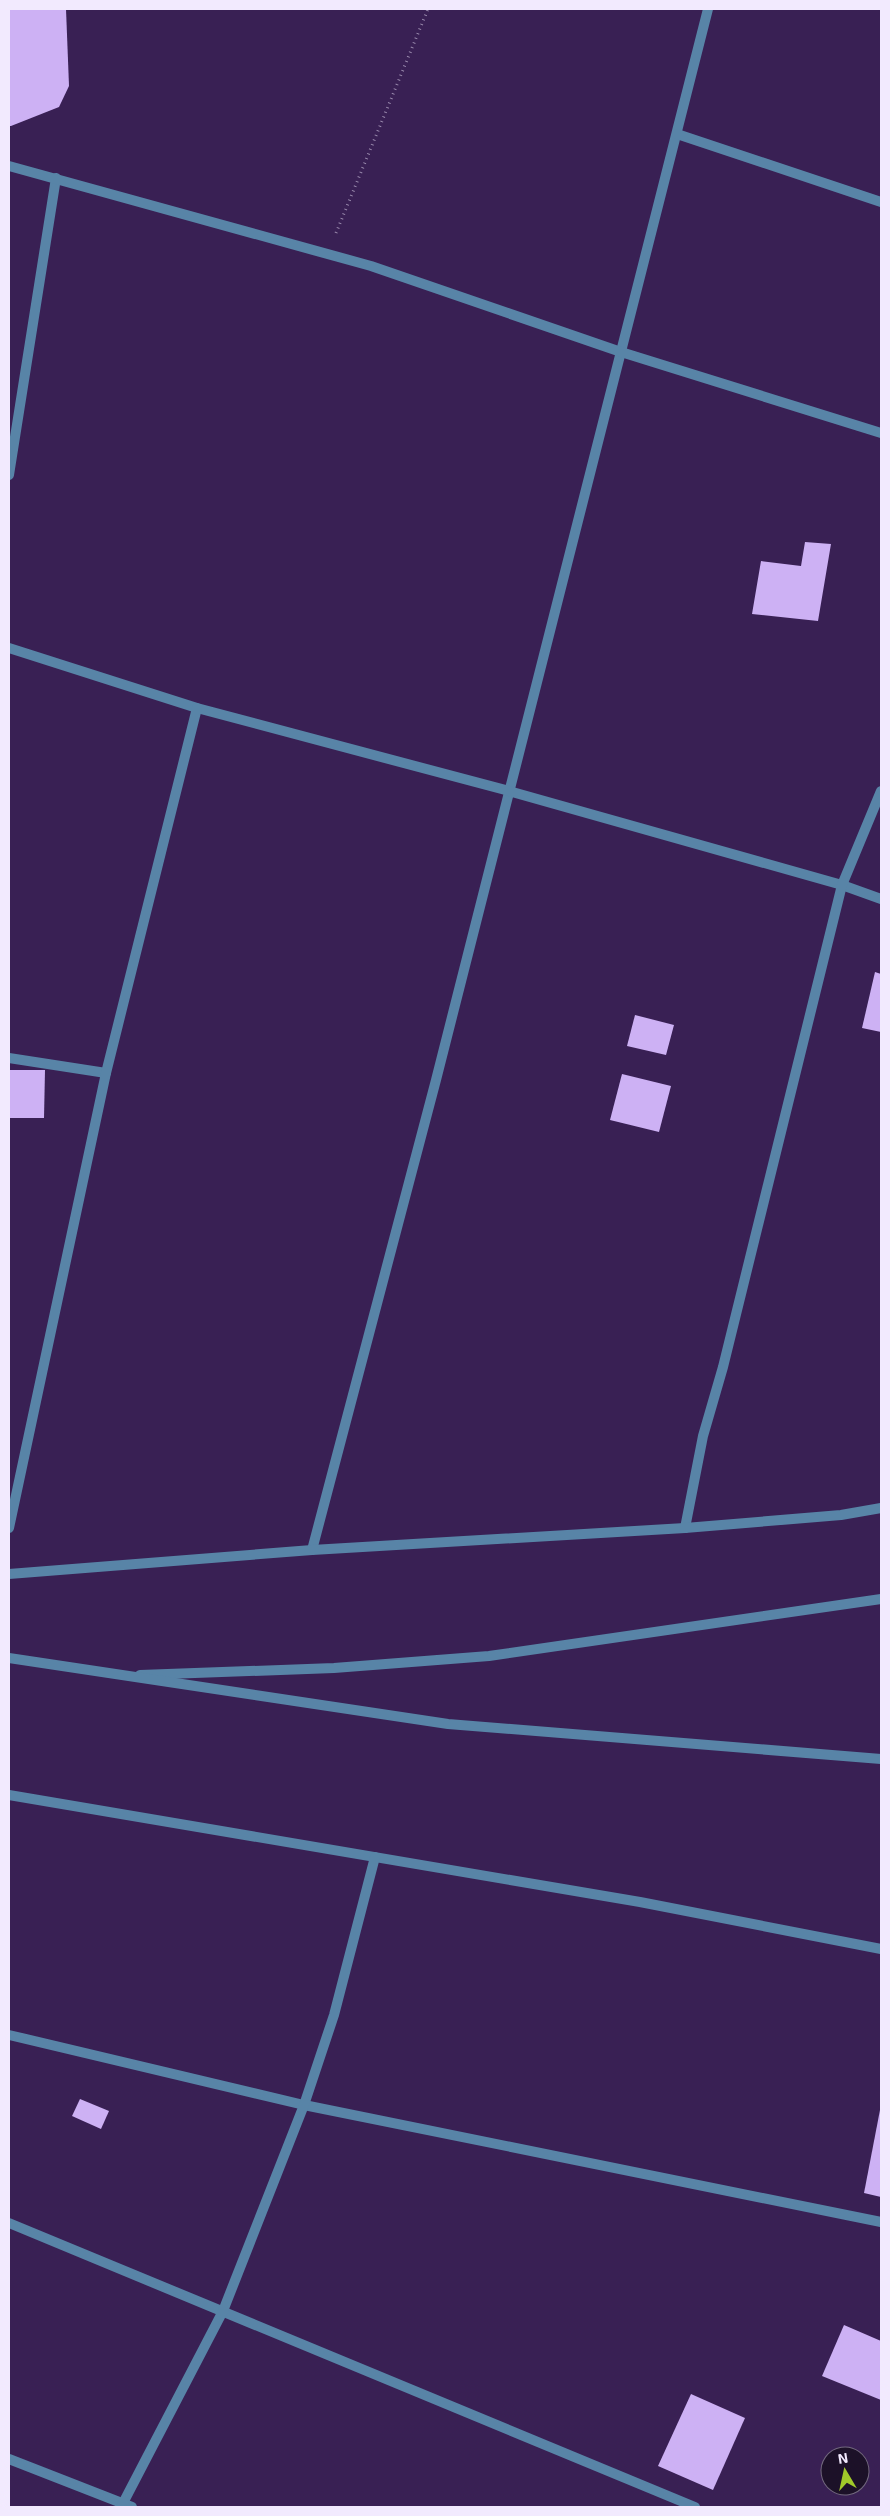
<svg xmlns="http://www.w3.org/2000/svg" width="890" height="2516" font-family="'Exo 2',sans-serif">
<rect width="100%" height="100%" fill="#392054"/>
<g fill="#cdb1f4">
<polygon points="9,9 66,9 69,86 59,107 11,126 9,126"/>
<polygon points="805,542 831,544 818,621 752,614 761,561 801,566"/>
<polygon points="875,972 881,974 881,1032 862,1028"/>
<polygon points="635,1015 674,1025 666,1055 627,1046"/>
<polygon points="9,1070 45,1070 44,1118 9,1118"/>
<polygon points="622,1074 671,1086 659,1132 610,1120"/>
<polygon points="80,2099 109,2111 101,2129 72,2116"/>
<polygon points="880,2110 881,2110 881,2197 864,2193"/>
<polygon points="844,2325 881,2341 881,2400 822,2376"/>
<polygon points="691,2394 745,2418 713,2490 658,2466"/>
</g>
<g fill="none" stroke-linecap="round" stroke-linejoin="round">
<polyline stroke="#9c8caf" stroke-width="3" stroke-dasharray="1 4" stroke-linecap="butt" points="336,233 428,9"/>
<g stroke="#5884a7" stroke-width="10">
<polyline points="9,475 56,178"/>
<polyline points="312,1550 436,1080 708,9"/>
<polyline points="140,1675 334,1668 489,1656 881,1599"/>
</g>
<g stroke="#5884a7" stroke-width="10">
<polyline points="677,134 881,202"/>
<polyline points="9,166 371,266 621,352 881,433"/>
<polyline points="9,648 197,708 509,791 842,885 881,899"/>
<polyline points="9,1058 106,1073"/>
<polyline points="9,1528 106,1073 197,708"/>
<polyline points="685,1528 703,1436 723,1367 842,885 881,791"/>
<polyline points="9,1574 312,1550 685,1528 841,1515 881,1508"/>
<polyline points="9,1658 448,1724 881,1759"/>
<polyline points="9,1795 640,1902 881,1949"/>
<polyline points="9,2035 304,2105 881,2222"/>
<polyline points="9,2223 695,2507"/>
<polyline points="9,2459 132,2507"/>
<polyline points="121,2507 223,2311 304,2105 334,2015 375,1857"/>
</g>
</g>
<rect width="890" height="2516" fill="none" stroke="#f2eafe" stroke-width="20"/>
<g transform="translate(845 2471) rotate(351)"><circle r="24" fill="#1c1128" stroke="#72687e"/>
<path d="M0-4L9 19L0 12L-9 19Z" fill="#a1c92a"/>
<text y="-8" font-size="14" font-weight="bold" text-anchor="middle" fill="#f2eafe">N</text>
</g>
</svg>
